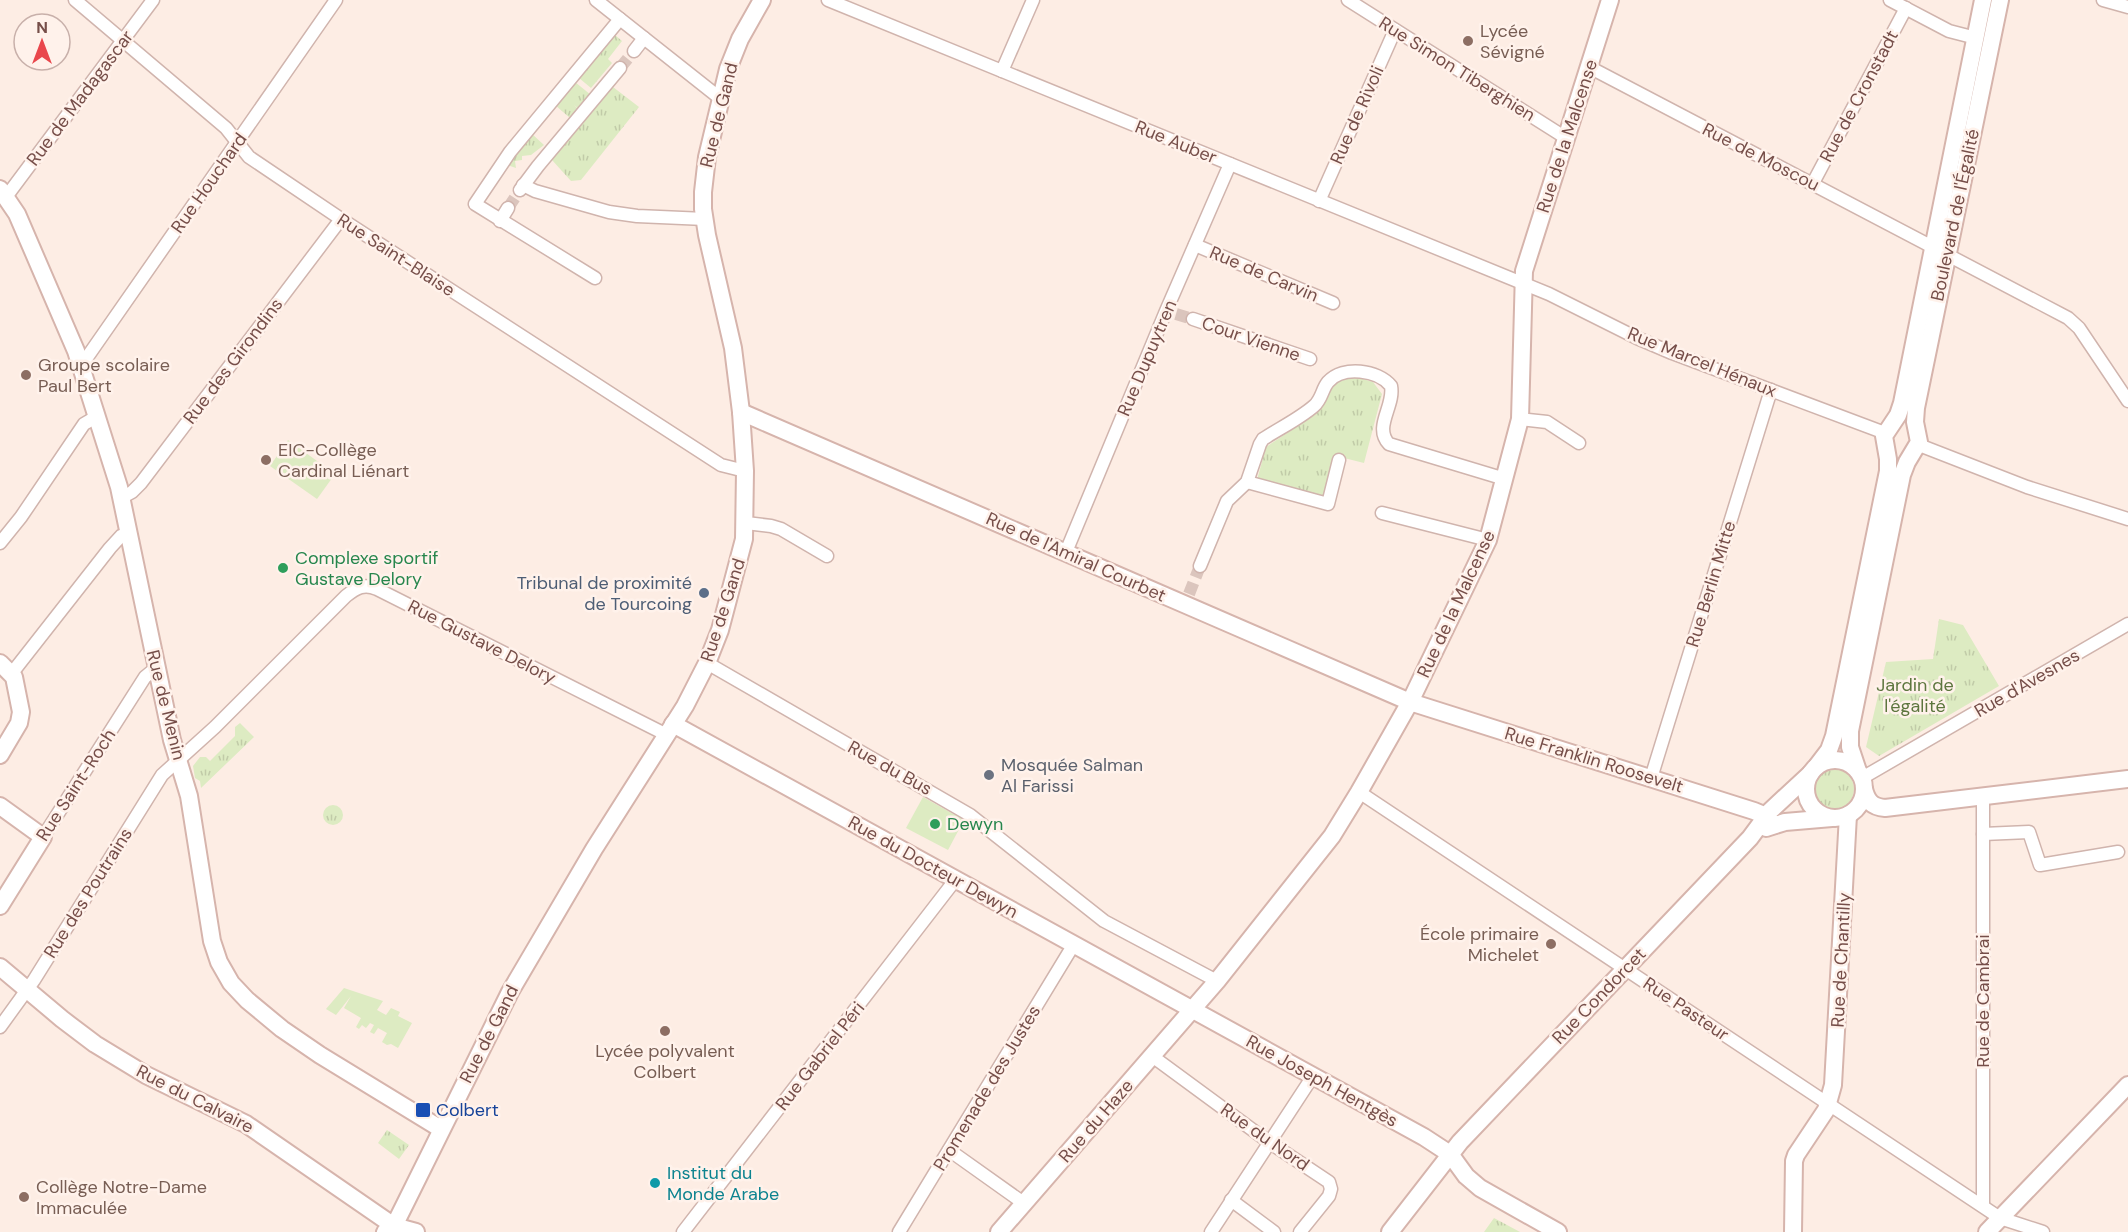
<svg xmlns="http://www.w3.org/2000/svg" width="2128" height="1232" font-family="'DM Sans',sans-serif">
<defs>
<pattern id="grass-tufts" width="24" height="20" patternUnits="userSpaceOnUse" patternTransform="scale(1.5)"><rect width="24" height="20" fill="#ddebc2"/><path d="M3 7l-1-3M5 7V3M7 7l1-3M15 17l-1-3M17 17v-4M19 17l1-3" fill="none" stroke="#c1cba8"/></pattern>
</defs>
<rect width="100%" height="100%" fill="#fdede4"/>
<g fill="url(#grass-tufts)">
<polygon points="615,35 622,41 608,59 612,63 591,88 579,78"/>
<polygon points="575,82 591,95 579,109 574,105 578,109 570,118 555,105"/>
<polygon points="613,87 639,107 581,180 571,181 552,160"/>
<polygon points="531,133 544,145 531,155 522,156 522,160 515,161 516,168 507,165"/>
<path d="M1353,376L1373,382L1382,394L1364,463L1336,456L1326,492L1324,496L1318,497L1257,480L1266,447L1316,414C1325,405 1331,385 1338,381C1342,378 1348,377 1353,376Z"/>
<polygon points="1939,619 1963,625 1999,686 1879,756 1866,747 1886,662 1933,659"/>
<polygon points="240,723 254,737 201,788 200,781 195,778 193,766 200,757 206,757 210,761 235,736 235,727"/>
<circle cx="1834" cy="789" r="20"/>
<circle cx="333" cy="815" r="10"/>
<polygon points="387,1130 409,1145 399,1159 378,1143"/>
<polygon points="1494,1218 1520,1232 1484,1232"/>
</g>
<g fill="#ddebc2">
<polygon points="288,440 335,474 317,499 270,466"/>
<polygon points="923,797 964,820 948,850 906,828"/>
<polygon points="344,988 383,1001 377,1010 386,1015 391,1008 400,1012 398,1016 412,1023 398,1048 391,1044 387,1045 382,1042 387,1033 378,1028 374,1034 370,1032 374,1025 370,1023 366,1028 362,1025 359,1029 356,1027 361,1018 344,1008 351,996 336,1015 326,1009"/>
</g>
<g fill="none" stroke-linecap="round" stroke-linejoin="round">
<g stroke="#dbc5bd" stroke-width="12" stroke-dasharray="12 6" stroke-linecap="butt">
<polyline points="620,68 634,51"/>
<polyline points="508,208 520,190"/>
<polyline points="1176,314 1193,319"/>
<polyline points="1189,594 1200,566"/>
</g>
<g stroke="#d0b4ad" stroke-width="15">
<g id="street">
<polyline points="75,0 226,128 249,157 341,219 721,465 745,471"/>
<polyline points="596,0 721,99"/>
<polyline points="828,0 1549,294 1637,338 1672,353 1885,433"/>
<polyline points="1348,0 1566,138"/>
<polyline points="1890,0 1949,31 1976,38"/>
<polyline points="2103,0 2128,7"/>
<polyline points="634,51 644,38"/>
<polyline points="1589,67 2068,318 2079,328 2128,401"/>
<polyline points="1002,71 1033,0"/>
<polyline points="1813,183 1906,8"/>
<polyline points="523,185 535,191 609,212 637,216 705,219"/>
<polyline points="520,190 538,166 620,68"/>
<polyline points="6,197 153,0"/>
<polyline points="1319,201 1395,30"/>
<polyline points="500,221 508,208"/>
<polyline points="1195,245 1333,303"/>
<polyline points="595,278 475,204 510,152 620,19"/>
<polyline points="1193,319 1310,359"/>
<polyline points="81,366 336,0"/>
<polyline points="1520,419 1547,422 1579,443"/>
<polyline points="1919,445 2027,487 2128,519"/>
<polyline points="1247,482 1328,504 1339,460"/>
<polyline points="121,498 132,492 141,483 341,219"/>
<polyline points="1382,513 1488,540"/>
<polyline points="746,523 771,526 781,529 827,556"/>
<polyline points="0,543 21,517 84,424 96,417"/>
<polyline points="1066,552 1166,311 1230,164"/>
<path d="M1200,566L1227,501L1247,482L1260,444L1263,439C1280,428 1299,419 1314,406C1322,399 1322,389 1328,382C1343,365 1378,370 1391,386C1395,406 1373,427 1389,444L1505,479"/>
<polyline points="707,663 970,815 1104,921 1217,981"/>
<polyline points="12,673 110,548 121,536 128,533"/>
<polyline points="1651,778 1771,390"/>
<polyline points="1862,778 2128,624"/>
<polyline points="1359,792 2000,1218 2043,1232"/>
<polyline points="1983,796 1983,1206"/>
<polyline points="1983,834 2029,832 2040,865 2118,852"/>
<polyline points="43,837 145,677 156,668"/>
<path d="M0,1027L34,980L162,775L215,727L346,596C356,588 364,583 377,589L667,735"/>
<polyline points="1152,1056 1269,1142 1329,1182 1331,1189 1329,1196 1300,1232"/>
<polyline points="949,1150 1025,1204"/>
<polyline points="1231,1200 1274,1232"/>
<polyline points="683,1232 956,879"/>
<polyline points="899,1232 1074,944"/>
<polyline points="1211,1232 1313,1076"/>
</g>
</g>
<g stroke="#d6b4ac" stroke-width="20">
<g id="secondary">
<polyline points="0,189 17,214 76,351 119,487 172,740 189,796 212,941 219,962 231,983 247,1000 282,1029 320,1055 441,1129"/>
<polyline points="741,412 1410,702 1754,811 1766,816 1774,825"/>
<polyline points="0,663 14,677 21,712 19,723 0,755"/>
<polyline points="673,724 1424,1137 1450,1154 1466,1176 1480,1188 1558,1232"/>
<circle cx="1835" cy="789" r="29"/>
<polyline points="1816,767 1829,750 1834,736 1888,471 1888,459 1884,436 1898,415 1902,403 1983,0"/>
<polyline points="1858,771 1850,747 1850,731 1902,475 1907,462 1919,442 1915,422 1916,408 2000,0"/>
<path d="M1864,789C1867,801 1872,807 1885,808L2128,779"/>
<polyline points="0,806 43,837 0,906"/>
<polyline points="1766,828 1785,822 1832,818"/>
<polyline points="0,967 62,1019 95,1044 146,1075 246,1124 394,1226 416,1232"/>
<polyline points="385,1232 394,1226 405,1204 510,992 594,849 685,706 707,663 720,630 744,539 745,471 741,412 733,348 707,235 703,209 703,192 707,157 728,69 740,39 762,0"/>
<polyline points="999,1232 1217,981 1332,836 1359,792 1410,702 1488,540 1520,419 1524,271 1610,0"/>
<polyline points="1390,1232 1460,1142 1750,838 1770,811 1811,773"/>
<polyline points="1793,1232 1794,1161 1796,1155 1826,1110 1833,1085 1848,815"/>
<polyline points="1987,1232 2128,1085"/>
</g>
</g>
<use href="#street" stroke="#fff" stroke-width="12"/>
<use href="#secondary" stroke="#fff" stroke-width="16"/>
</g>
<g fill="#8d6e63" stroke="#fff2eb" stroke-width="2">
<circle cx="1468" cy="41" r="6"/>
<circle cx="26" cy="375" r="6"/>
<circle cx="266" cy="460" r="6"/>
<circle cx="1551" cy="944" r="6"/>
<circle cx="665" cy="1031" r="6"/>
<circle cx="24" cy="1197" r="6"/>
</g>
<g fill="#2e9e5b" stroke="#fff2eb" stroke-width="2">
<circle cx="283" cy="568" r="6"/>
<circle cx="935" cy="824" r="6"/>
</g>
<circle fill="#5c6f8a" stroke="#fff2eb" stroke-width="2" cx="704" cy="593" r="6"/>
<circle fill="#6b7280" stroke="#fff2eb" stroke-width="2" cx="989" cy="775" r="6"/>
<rect fill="#1a4fb4" stroke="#fff2eb" stroke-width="2" x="415" y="1102" width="16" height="16" rx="3"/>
<circle fill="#0f9aa8" stroke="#fff2eb" stroke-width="2" cx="655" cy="1183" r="6"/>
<g text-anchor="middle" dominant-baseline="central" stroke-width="5" stroke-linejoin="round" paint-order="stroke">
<g font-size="18" fill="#785e54" stroke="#fff2eb" text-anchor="start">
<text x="1480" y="31">Lycée<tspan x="1480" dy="21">Sévigné</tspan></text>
<text x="38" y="365">Groupe scolaire<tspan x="38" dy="21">Paul Bert</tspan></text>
<text x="278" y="450">EIC-Collège<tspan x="278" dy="21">Cardinal Liénart</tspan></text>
<text x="1539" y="934" text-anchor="end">École primaire<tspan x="1539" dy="21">Michelet</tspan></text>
<text x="665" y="1051" text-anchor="middle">Lycée polyvalent<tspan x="665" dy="21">Colbert</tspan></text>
<text x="36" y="1187">Collège Notre-Dame<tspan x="36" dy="21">Immaculée</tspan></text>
</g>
<g font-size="18" fill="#764e49" stroke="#fff2eb">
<text transform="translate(1457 69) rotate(32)">Rue Simon Tiberghien</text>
<text transform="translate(1859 96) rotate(-62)">Rue de Cronstadt</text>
<text transform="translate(80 98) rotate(-53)">Rue de Madagascar</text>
<text transform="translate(719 115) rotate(-76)">Rue de Gand</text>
<text transform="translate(1357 115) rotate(-66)">Rue de Rivoli</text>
<text transform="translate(1567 136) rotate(-72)">Rue de la Malcense</text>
<text transform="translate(1176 142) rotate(22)">Rue Auber</text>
<text transform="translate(1761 157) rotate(27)">Rue de Moscou</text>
<text transform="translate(209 183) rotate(-55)">Rue Houchard</text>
<text transform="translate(1955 215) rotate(-78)">Boulevard de l'Égalité</text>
<text transform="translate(396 255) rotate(33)">Rue Saint-Blaise</text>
<text transform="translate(1264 274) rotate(23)">Rue de Carvin</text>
<text transform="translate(1251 339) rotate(19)">Cour Vienne</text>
<text transform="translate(1147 358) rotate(-67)">Rue Dupuytren</text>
<text transform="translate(233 361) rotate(-53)">Rue des Girondins</text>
<text transform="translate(1702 362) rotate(22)">Rue Marcel Hénaux</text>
<text transform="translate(1076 557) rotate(24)">Rue de l'Amiral Courbet</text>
<text transform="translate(1711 584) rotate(-73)">Rue Berlin Mitte</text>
<text transform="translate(1456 604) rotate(-65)">Rue de la Malcense</text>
<text transform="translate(723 610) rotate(-72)">Rue de Gand</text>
<text transform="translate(482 642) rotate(27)">Rue Gustave Delory</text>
<text transform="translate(2027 683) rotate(-30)">Rue d'Avesnes</text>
<text transform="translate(166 705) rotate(76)">Rue de Menin</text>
<text transform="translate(1594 760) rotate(17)">Rue Franklin Roosevelt</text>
<text transform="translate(890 768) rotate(29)">Rue du Bus</text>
<text transform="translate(76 785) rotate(-57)">Rue Saint-Roch</text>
<text transform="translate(933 867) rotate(29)">Rue du Docteur Dewyn</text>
<text transform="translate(88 893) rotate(-58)">Rue des Poutrains</text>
<text transform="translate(1841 960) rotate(-87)">Rue de Chantilly</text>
<text transform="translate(1599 996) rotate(-46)">Rue Condorcet</text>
<text transform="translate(1983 1001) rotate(-90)">Rue de Cambrai</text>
<text transform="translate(1686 1009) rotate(34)">Rue Pasteur</text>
<text transform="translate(489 1034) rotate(-63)">Rue de Gand</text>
<text transform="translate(820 1056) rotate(-52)">Rue Gabriel Péri</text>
<text transform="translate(1322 1081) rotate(29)">Rue Joseph Hentgès</text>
<text transform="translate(987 1088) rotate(-59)">Promenade des Justes</text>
<text transform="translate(195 1099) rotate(27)">Rue du Calvaire</text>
<text transform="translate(1096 1121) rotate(-49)">Rue du Haze</text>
<text transform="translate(1265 1137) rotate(35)">Rue du Nord</text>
</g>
<g font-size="18" fill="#27864d" stroke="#fff2eb" text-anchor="start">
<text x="295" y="558">Complexe sportif<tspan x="295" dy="21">Gustave Delory</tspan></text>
<text x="947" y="824">Dewyn</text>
</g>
<g font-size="18" fill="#4e5e75" stroke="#fff2eb" text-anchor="end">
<text x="692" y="583">Tribunal de proximité<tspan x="692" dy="21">de Tourcoing</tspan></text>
</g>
<g font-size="18" fill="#5d763e" stroke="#fff2eb">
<text x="1915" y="685">Jardin de<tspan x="1915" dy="21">l'égalité</tspan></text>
</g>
<g font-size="18" fill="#5b616d" stroke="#fff2eb" text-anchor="start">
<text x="1001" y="765">Mosquée Salman<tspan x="1001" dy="21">Al Farissi</tspan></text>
</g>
<g font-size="18" fill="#164399" stroke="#fff2eb" text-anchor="start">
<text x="436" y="1110">Colbert</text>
</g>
<g font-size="18" fill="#0d838f" stroke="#fff2eb" text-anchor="start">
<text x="667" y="1173">Institut du<tspan x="667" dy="21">Monde Arabe</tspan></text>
</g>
</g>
<g transform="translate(42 42)"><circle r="28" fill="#fff2eb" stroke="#c8b0aa" stroke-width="1.5"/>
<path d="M0-4.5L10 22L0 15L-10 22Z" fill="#e9474c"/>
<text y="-9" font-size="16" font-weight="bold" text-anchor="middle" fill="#764e49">N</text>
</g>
</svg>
